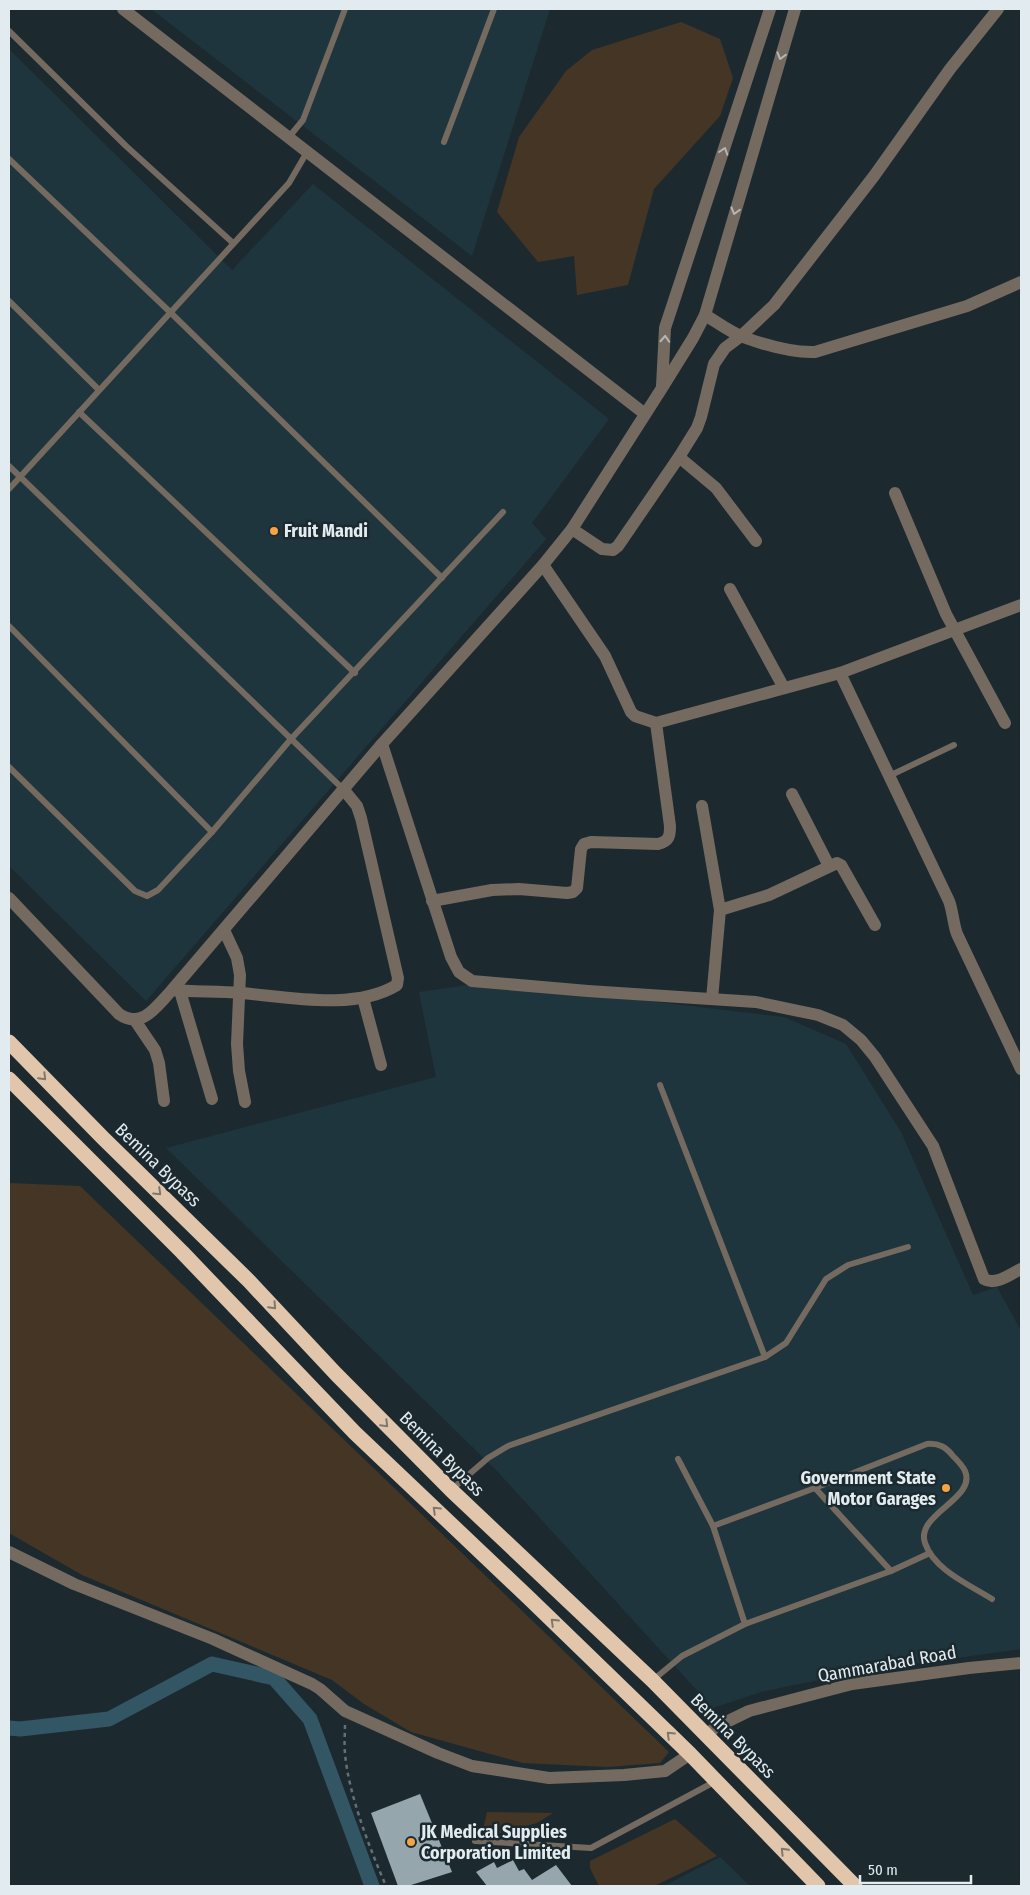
<svg xmlns="http://www.w3.org/2000/svg" width="1030" height="1895" font-family="'Fira Sans Condensed',sans-serif">
<rect width="100%" height="100%" fill="#1c2a30"/>
<g fill="#1f353d">
<polygon points="151,9 550,9 472,256"/>
<polygon points="9,49 232,270 313,184 609,419 532,523 546,539 146,1001 9,866"/>
<polygon points="488,982 784,1017 846,1044 901,1132 973,1295 997,1287 1021,1331 1021,1649 862,1671 761,1692 713,1708 498,1472 166,1148 436,1077 419,992"/>
<polygon points="720,1857 750,1886 664,1886"/>
</g>
<g fill="#453525">
<polygon points="681,22 720,39 733,78 720,116 654,189 628,285 577,295 574,256 538,262 497,212 519,137 566,71 592,50"/>
<polygon points="9,1183 80,1186 669,1752 660,1763 607,1767 523,1763 411,1732 364,1704 332,1680 82,1575 9,1533"/>
<polygon points="487,1812 553,1813 537,1823 488,1836 483,1830"/>
<polygon points="675,1819 717,1856 654,1886 599,1886 590,1868 590,1861"/>
</g>
<g fill="none" stroke-linecap="round" stroke-linejoin="round">
<polyline stroke="#325663" stroke-width="15" points="9,1728 20,1729 109,1719 212,1664 274,1678 310,1719 372,1886"/>
</g>
<g fill="#95a6ad">
<polygon points="420,1794 452,1872 408,1886 398,1886 371,1813"/>
<polygon points="513,1860 519,1871 524,1869 532,1880 556,1865 572,1886 494,1886 493,1885 487,1886 476,1872 494,1862 497,1868"/>
</g>
<g fill="none" stroke-linecap="round" stroke-linejoin="round">
<path stroke="#647075" stroke-width="2.5" stroke-dasharray="4 4" stroke-linecap="butt" d="M345,1725C345,1734 344,1744 345,1753C348,1793 370,1849 386,1886"/>
<g stroke="#756a60" stroke-width="6">
<polyline points="9,31 126,146 233,243"/>
<polyline points="289,137 303,120 345,9"/>
<polyline points="444,142 494,9"/>
<polyline points="9,159 170,312 442,578"/>
<polyline points="9,301 99,390"/>
<polyline points="79,412 355,673"/>
<polyline points="9,466 344,790"/>
<polyline points="9,489 289,183 307,152"/>
<polyline points="9,626 212,832"/>
<polyline points="9,767 135,891 147,896 158,890 212,832 291,739 503,512"/>
<polyline points="889,776 954,745"/>
<polyline points="660,1085 765,1357"/>
<polyline points="678,1459 713,1526 745,1624"/>
<polyline points="815,1488 891,1571"/>
<polyline points="451,1490 488,1458 508,1446 765,1357 786,1343 826,1279 848,1265 908,1247"/>
<path d="M713,1526L815,1488L927,1444C939,1443 946,1447 953,1456C957,1460 963,1466 965,1471C977,1499 915,1514 925,1543C934,1570 970,1585 992,1599"/>
<polyline points="653,1680 682,1656 745,1624 891,1571 930,1553"/>
<polyline points="475,1841 591,1848 716,1781"/>
</g>
<g stroke="#756a60" stroke-width="12">
<polyline points="123,9 645,414"/>
<path d="M705,315C717,322 730,332 743,337C765,345 791,353 815,352L967,306L1021,282"/>
<polyline points="662,386 665,328 770,9"/>
<polyline points="679,457 716,488 756,541"/>
<polyline points="895,493 946,614 1005,723"/>
<polyline points="572,529 602,549 613,550 618,546 679,457 697,428 701,417 714,364 725,348 741,336 774,305 874,176 950,69 998,9"/>
<polyline points="543,565 605,656 631,712 635,716 656,723 840,673 1021,605"/>
<polyline points="730,589 784,688"/>
<path d="M840,673L949,901C953,912 953,923 957,934L1021,1069"/>
<path d="M382,744L451,957L459,972L472,981L588,991L756,1002L818,1015L843,1025L861,1040L875,1057L933,1146L984,1279C996,1286 1010,1274 1021,1269"/>
<polyline points="792,794 829,866"/>
<polyline points="702,806 720,910 712,999"/>
<path d="M9,898L119,1014C142,1030 157,1006 172,990L382,744L543,565L572,529L662,388L693,338L705,315L795,9"/>
<path d="M432,901L492,890L519,889L567,893L573,892L577,888L581,849L584,844L591,842L658,844C669,841 670,837 670,826L656,723"/>
<polyline points="720,910 769,895 837,863 841,865 875,925"/>
<polyline points="224,930 237,958 240,975 237,1044 239,1071 245,1102"/>
<path d="M172,990C195,992 218,991 241,993C289,997 354,1011 397,985L398,978L361,818L357,806L344,790"/>
<polyline points="180,991 212,1099"/>
<polyline points="363,998 381,1065"/>
<polyline points="134,1019 155,1050 159,1063 164,1101"/>
<polyline points="9,1552 74,1584 213,1639 312,1684 320,1689 345,1711 438,1753 472,1766 549,1778 624,1775 665,1771 690,1754"/>
<polyline points="708,1736 714,1728 749,1711 852,1684 969,1668 1021,1663"/>
</g>
<g stroke="#e1c6ac" stroke-width="15">
<polyline points="9,1042 103,1138 249,1281 336,1374 451,1490 652,1680 855,1886"/>
<polyline points="9,1079 182,1252 355,1433 531,1600 690,1754 818,1886"/>
</g>
</g>
<defs><path id="oneway-chevron" d="M-2-3.5L2.5 0L-2 3.5" fill="none" stroke-width="1.6" stroke-linecap="round" stroke-linejoin="round" transform="scale(1.25)"/></defs>
<g stroke="#b6b7b6">
<use href="#oneway-chevron" transform="translate(781 56) rotate(106)"/>
<use href="#oneway-chevron" transform="translate(724 151) rotate(-72)"/>
<use href="#oneway-chevron" transform="translate(735 211) rotate(106)"/>
<use href="#oneway-chevron" transform="translate(665 339) rotate(-87)"/>
</g>
<g stroke="#7e786e">
<use href="#oneway-chevron" transform="translate(43 1077) rotate(45)"/>
<use href="#oneway-chevron" transform="translate(158 1192) rotate(44)"/>
<use href="#oneway-chevron" transform="translate(273 1306) rotate(47)"/>
<use href="#oneway-chevron" transform="translate(385 1424) rotate(45)"/>
<use href="#oneway-chevron" transform="translate(436 1510) rotate(-136)"/>
<use href="#oneway-chevron" transform="translate(554 1622) rotate(-136)"/>
<use href="#oneway-chevron" transform="translate(670 1735) rotate(-136)"/>
<use href="#oneway-chevron" transform="translate(784 1851) rotate(-134)"/>
</g>
<g fill="#f4a444" stroke="#1c2a30" stroke-width="2">
<circle cx="274" cy="531" r="5"/>
<circle cx="946" cy="1488" r="5"/>
<circle cx="411" cy="1842" r="5"/>
</g>
<g text-anchor="middle" dominant-baseline="central" stroke-width="5" stroke-linejoin="round" paint-order="stroke">
<g font-size="18" font-weight="bold" fill="#e2ebef" stroke="#1c2a30" text-anchor="start">
<text x="284" y="531">Fruit Mandi</text>
<text x="936" y="1478" text-anchor="end">Government State<tspan x="936" dy="21">Motor Garages</tspan></text>
<text x="421" y="1832">JK Medical Supplies<tspan x="421" dy="21">Corporation Limited</tspan></text>
</g>
<g font-size="18" fill="#e2ebef" stroke="#1c2a30">
<text transform="translate(158 1165) rotate(44)">Bemina Bypass</text>
<text transform="translate(442 1454) rotate(45)">Bemina Bypass</text>
<text transform="translate(887 1664) rotate(-10)">Qammarabad Road</text>
<text transform="translate(733 1736) rotate(45)">Bemina Bypass</text>
</g>
</g>
<rect width="1030" height="1895" fill="none" stroke="#e2ebef" stroke-width="20"/>
<path d="M860 1875v8h111v-8" fill="none" stroke="#e2ebef" stroke-width="2.5"/>
<text x="868" y="1875" font-size="15" fill="#e2ebef" stroke="#1c2a30" stroke-width="4" paint-order="stroke">50 m</text>
</svg>
